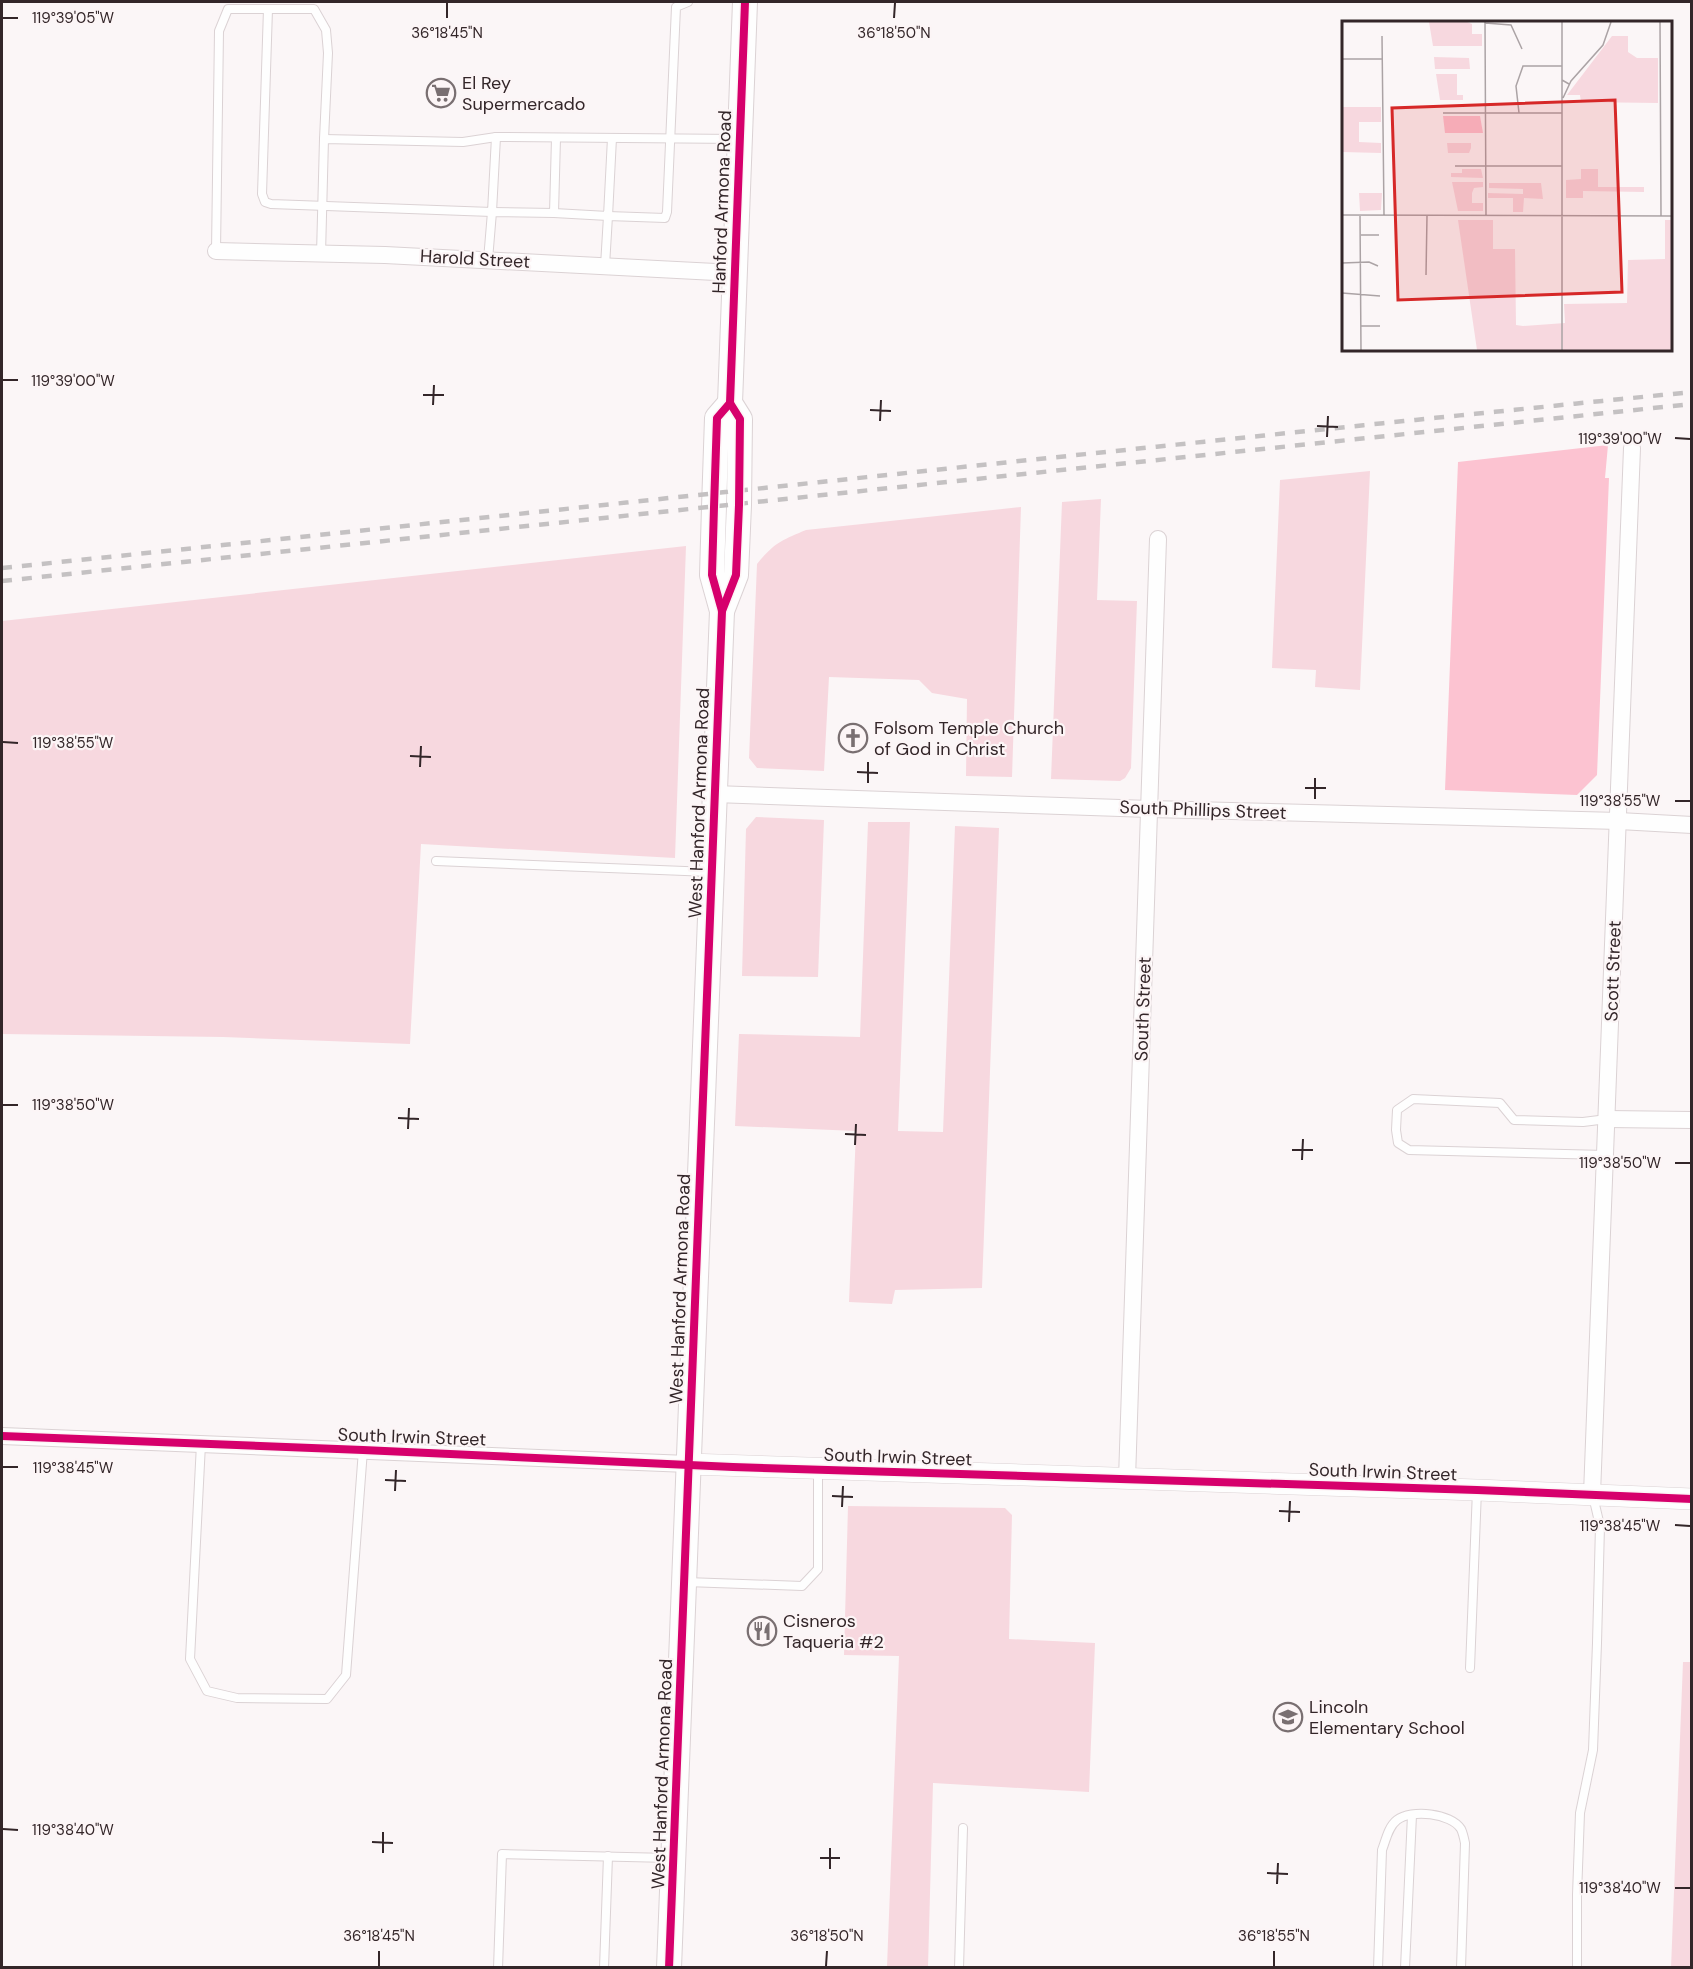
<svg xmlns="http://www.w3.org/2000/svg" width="1693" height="1969" font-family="'DM Sans',sans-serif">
<rect width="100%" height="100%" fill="#fbf6f7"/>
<g fill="#f7d8df">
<polygon points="1370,471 1360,690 1315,687 1316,670 1272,668 1280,480"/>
<polygon points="1101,499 1097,600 1137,601 1131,768 1125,778 1120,781 1051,779 1062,502"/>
<path d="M1021,507L1012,777L966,776L967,699L932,693L919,680L829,677L824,771L757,768L749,758L757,564C774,543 782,540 806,530Z"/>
<polygon points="686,546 675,858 421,844 410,1044 223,1037 2,1034 2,621"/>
<polygon points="756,817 824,820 818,977 742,976 746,829"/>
<polygon points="868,822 910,822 898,1131 943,1132 955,826 999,828 982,1288 895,1290 892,1304 849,1302 856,1131 735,1126 739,1034 860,1037"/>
<polygon points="848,1506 1005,1508 1012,1515 1009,1639 1095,1643 1089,1792 933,1783 928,1967 887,1967 899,1656 844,1655"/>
<polygon points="1683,1662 1692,1662 1692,1967 1671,1968"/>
</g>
<polygon fill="#fcc3d1" points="1608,445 1605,478 1609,478 1597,775 1577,795 1445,790 1458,462"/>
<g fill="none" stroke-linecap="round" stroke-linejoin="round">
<g stroke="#dbd2d4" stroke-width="10">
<g id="service">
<polyline points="268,9 262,194 265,202 271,204 492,212 496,137"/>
<polyline points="554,213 608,216 612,138"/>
<polyline points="216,251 219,31 228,9 314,9 326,30 328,53 324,139"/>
<polyline points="321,254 324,139 463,142 496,137 739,139"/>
<polyline points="488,260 492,212 554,213 556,138"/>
<polyline points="605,266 608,216 665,218 667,212 676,7 688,2"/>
<polyline points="436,861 710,872"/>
<polyline points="1606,1155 1409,1150 1398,1143 1396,1130 1397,1110 1413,1099 1500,1103 1514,1120 1583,1122 1607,1119"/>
<polyline points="201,1444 190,1659 207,1691 237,1698 327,1699 346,1675 363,1450"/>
<polyline points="686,1582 802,1586 818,1569 818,1469"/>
<polyline points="1470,1668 1477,1490"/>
<polyline points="498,1968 502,1854 670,1858"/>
<polyline points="604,1968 608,1856"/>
<polyline points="959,1968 963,1828"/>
<path d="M1378,1968L1382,1850C1386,1840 1388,1827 1397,1820C1411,1809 1451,1813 1461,1829C1463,1833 1464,1838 1465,1843L1461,1968"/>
<polyline points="1405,1968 1412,1815"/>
<polyline points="1577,1968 1577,1895 1580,1813 1593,1750 1597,1643 1600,1526 1593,1496"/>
</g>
</g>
<g stroke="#dbd2d4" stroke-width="18">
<g id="minor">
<polyline points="216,251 385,255 735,273"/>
<polyline points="714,794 1150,809 1619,821 1692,825"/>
<polyline points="1607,1119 1692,1120"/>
<polyline points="2,1436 688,1464"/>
<polyline points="1127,1479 1158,539"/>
<polyline points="1592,1494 1632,448"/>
</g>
</g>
<g stroke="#dbd2d4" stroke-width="22">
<polyline id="tertiary" points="688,1464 1477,1490 1692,1499"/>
</g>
<g stroke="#dbd2d4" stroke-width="26">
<g id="secondary">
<polyline points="722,611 736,575 739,505 740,419 730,403 745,2"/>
<polyline points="669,1968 722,611 712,575 714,507 717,418 730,403"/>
</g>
</g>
<use href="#service" stroke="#fefefe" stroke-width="8"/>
<use href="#minor" stroke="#fefefe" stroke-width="16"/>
<use href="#tertiary" stroke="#fefefe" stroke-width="21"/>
<use href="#secondary" stroke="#fefefe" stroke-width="24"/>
<g stroke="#c4c1c2" stroke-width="4.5" stroke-dasharray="10 10" stroke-linecap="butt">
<path d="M2,568C565,510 1128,448 1692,392"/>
<polyline points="2,581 1692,404"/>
</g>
<g stroke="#fcf5f6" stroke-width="11">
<g id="cycleway">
<polyline points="722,611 736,575 739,505 740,419 730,403 745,2"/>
<polyline points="2,1436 363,1450 733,1467 1477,1490 1692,1499"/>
<polyline points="669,1968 722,611 712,575 714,507 717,418 730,403"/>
</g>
</g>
<use href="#cycleway" stroke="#d6006c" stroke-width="8"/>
</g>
<path fill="none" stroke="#332629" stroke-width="2" d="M3,18H18M447,18V3M894,18L895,3M3,380H18M423,395H444M433,405L434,385M870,410L891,411M880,421L881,400M1317,426L1338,427M1327,437L1328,416M1675,438L1690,439M3,742L18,743M410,756L431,757M420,767L421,746M857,772L878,773M868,783V762M1305,788H1326M1315,799V778M1675,801H1690M3,1105H18M398,1118L419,1119M408,1129L409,1108M845,1134L866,1135M855,1145L856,1124M1292,1150H1313M1302,1160L1303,1139M1675,1163H1690M3,1467H18M385,1480L406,1481M395,1491L396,1470M832,1496L853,1497M842,1507L843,1486M1279,1511L1300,1512M1289,1522L1290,1501M1675,1525L1690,1526M3,1829L18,1830M372,1842L393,1843M383,1853V1832M820,1858H840M830,1869V1848M1267,1873L1288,1874M1277,1884L1278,1863M1675,1888H1690M379,1966V1951M826,1966L827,1951M1274,1966V1951"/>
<defs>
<g id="supermarket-ring" transform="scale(1.5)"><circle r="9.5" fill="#fcf5f6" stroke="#796f71" stroke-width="1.5"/><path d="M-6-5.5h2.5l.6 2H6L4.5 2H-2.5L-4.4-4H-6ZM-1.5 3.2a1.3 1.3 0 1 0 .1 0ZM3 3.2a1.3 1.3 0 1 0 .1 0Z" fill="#796f71"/></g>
<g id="church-ring" transform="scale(1.5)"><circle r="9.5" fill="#fcf5f6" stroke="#796f71" stroke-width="1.5"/><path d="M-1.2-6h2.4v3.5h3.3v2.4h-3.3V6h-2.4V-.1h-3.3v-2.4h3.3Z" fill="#796f71"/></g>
<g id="restaurant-ring" transform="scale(1.5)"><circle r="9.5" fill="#fcf5f6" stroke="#796f71" stroke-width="1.5"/><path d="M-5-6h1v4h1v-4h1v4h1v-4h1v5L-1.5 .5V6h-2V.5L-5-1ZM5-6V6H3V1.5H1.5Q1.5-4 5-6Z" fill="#796f71"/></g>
<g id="school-ring" transform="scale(1.5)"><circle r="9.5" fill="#fcf5f6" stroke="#796f71" stroke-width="1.5"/><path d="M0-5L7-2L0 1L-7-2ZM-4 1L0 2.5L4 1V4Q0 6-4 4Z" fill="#796f71"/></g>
</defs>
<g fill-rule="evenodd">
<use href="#supermarket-ring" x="441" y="93"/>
<use href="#church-ring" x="853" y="738"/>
<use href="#restaurant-ring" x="762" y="1631"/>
<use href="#school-ring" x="1288" y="1717"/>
</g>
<g text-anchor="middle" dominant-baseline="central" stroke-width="4.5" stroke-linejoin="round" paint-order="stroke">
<g font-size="18" fill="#332629" stroke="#fcf5f6" text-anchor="start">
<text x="462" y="83">El Rey<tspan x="462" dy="21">Supermercado</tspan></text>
<text x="874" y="728">Folsom Temple Church<tspan x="874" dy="21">of God in Christ</tspan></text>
<text x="783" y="1621">Cisneros<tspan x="783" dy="21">Taqueria #2</tspan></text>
<text x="1309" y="1707">Lincoln<tspan x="1309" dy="21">Elementary School</tspan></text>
</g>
<g font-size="18" fill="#332629" stroke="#fcf5f6">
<text transform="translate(722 202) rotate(-88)">Hanford Armona Road</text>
<text transform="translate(475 259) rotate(3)">Harold Street</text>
<text transform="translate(699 803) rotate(-88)">West Hanford Armona Road</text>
<text transform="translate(1203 810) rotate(2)">South Phillips Street</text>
<text transform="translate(1613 971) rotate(-88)">Scott Street</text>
<text transform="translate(1143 1009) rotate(-88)">South Street</text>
<text transform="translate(680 1289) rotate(-88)">West Hanford Armona Road</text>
<text transform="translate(412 1437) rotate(2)">South Irwin Street</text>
<text transform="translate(898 1457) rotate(2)">South Irwin Street</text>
<text transform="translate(1383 1472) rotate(2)">South Irwin Street</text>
<text transform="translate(662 1774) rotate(-88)">West Hanford Armona Road</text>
</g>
</g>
<g transform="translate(1342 21)">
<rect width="330" height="330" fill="#fbf6f7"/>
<path d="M87,1H125L130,3V13H140V25H91ZM270,15H286V31L295,37H316V82L239,81L238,74H225ZM92,36L127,37L128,48H93ZM94,53H115V74H121V79H98ZM0,86H39V101H17V121L39,122V132L0,131ZM105,122H129V127L127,132H106ZM120,148H139L141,157L109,156V152H120ZM239,148H256V166H302V171L241,170V177H224V159L239,158ZM110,161H141V166L132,167L130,172V182H141V190H116ZM147,162H199L201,178L182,177L181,191H171V177H146V172L181,173V168L147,167ZM17,172H40L39,189L18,190ZM116,199H151V228H173L174,304L181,305L223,302L222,283L285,282L286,239L323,238V199H330V329H135Z" fill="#f7d8df"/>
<path d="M101,95H138L141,112H103Z" fill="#fcc3d1"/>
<path fill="none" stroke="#aba3a5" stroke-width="1.5" d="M143,1L144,195M220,1V59L227,63M318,1L319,195M143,2L169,4L180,28M40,15L42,194M0,38H41M220,59V329M221,77L229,60L261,24L269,1M101,92H220M177,92L174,65L181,45H220M113,145H220M0,194L330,195M18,194L19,329M19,214H37M0,242L27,241L36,245M84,254L85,195M0,272L38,275M19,305H38"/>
<path fill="#d62828" fill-opacity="0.15" stroke="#d62828" stroke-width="3" d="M273,79L280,271L56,279L50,87Z"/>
<rect width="330" height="330" fill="none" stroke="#332629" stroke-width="3"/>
</g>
<g font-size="15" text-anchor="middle" fill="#332629" stroke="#fcf5f6" stroke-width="4.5" stroke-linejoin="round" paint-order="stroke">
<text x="73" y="23">119°39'05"W</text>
<text x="447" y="38">36°18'45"N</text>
<text x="894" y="38">36°18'50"N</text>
<text x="73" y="386">119°39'00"W</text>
<text x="1620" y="444">119°39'00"W</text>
<text x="73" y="748">119°38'55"W</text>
<text x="1620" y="806">119°38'55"W</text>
<text x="73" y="1110">119°38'50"W</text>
<text x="1620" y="1168">119°38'50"W</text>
<text x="73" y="1473">119°38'45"W</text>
<text x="1620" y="1531">119°38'45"W</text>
<text x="73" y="1835">119°38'40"W</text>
<text x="1620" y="1893">119°38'40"W</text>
<text x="379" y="1941">36°18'45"N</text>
<text x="827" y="1941">36°18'50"N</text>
<text x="1274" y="1941">36°18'55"N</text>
</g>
<rect width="1693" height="1969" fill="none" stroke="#332629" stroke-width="6"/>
</svg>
